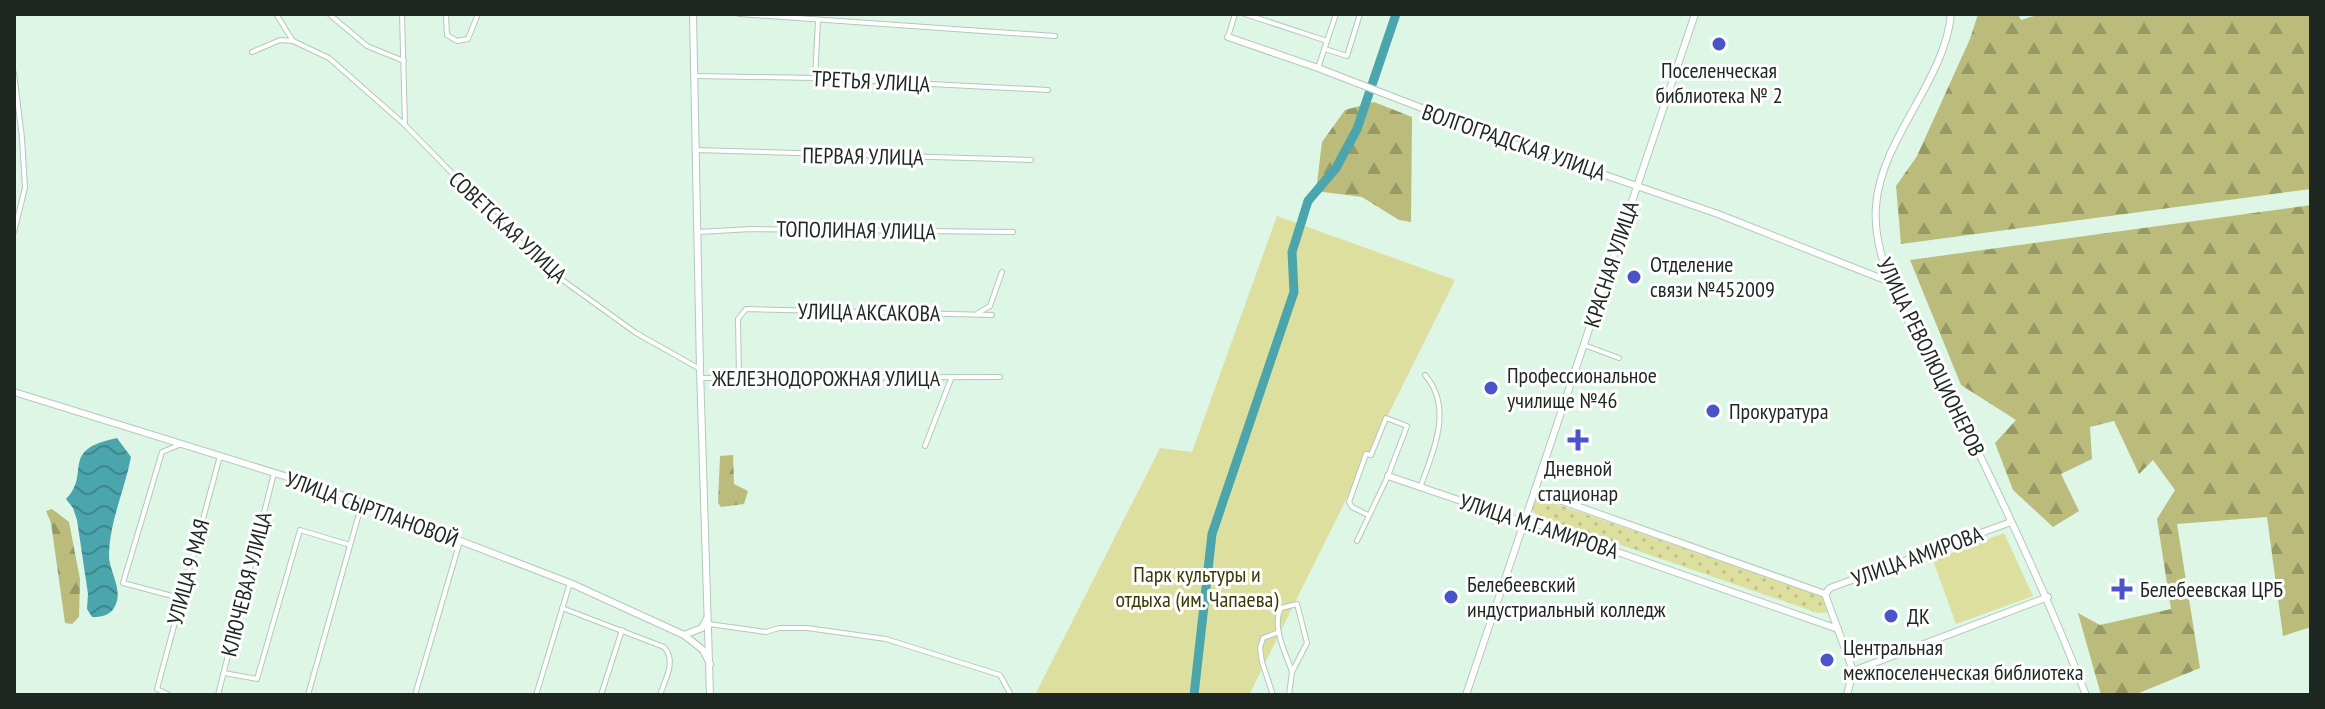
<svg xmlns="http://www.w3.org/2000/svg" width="2325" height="709" font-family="'PT Sans Narrow',sans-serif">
<defs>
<pattern id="grass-dots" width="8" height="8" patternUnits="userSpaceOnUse" patternTransform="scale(2)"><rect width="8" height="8" fill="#dddf9e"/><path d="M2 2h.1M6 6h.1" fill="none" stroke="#bdbf88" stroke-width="1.8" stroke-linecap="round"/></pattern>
<pattern id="forest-firs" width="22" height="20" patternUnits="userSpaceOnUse" patternTransform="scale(2)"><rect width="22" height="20" fill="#bbbc7b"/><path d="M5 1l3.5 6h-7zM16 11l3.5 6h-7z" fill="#979964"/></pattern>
<pattern id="water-waves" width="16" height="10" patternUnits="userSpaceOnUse" patternTransform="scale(2)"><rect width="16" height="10" fill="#4ba5ad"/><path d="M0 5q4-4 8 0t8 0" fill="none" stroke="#3e868c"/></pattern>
</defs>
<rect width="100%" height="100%" fill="#def6e6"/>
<polygon fill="url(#grass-dots)" points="1542,499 1824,597 1829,605 1826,613 1818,613 1537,516 1532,509 1535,501"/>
<g fill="url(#forest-firs)">
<polygon points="1978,14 2018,14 2021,20 2041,14 2311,14 2311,189 1901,244 1896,186 1917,156 1970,39"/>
<polygon points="1374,102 1412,117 1411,222 1399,220 1362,197 1316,191 1322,142 1345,110"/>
<polygon points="2311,205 2311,627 2283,636 2267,517 2177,524 2200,668 2134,695 2101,695 2078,613 2100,625 2171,609 2157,519 2175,490 2153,460 2139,474 2114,421 2090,427 2092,459 2061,474 2079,511 2053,527 2013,490 1995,443 2016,420 1961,385 1910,260"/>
<polygon points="733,455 734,484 748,491 744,504 721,507 718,503 720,456"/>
<polygon points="52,509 69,522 80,579 79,617 72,624 65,623 51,523 46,511"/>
</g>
<g fill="#dddf9e">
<polygon points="1277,216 1455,280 1249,695 1035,695 1160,448 1192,452"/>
<polygon points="2004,533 2033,596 1956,624 1933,560"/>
</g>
<path fill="url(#water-waves)" d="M117,438L131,457C125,489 110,520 109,554C108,571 125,590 114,608C109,616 101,617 92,617L87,609L88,594L77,520L73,508L66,499C92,473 58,450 117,438Z"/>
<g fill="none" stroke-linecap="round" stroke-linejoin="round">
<polyline stroke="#4ba5ad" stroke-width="9" points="1194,695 1212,534 1294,292 1292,252 1308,201 1336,168 1357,129 1396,14"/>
<g stroke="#b2c9ba" stroke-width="6">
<g id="street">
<polyline points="276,14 293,41"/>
<polyline points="329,14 367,46 404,61"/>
<polyline points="402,14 405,125"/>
<polyline points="446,14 447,35 457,41 468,39 478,14"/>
<polyline points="739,14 1055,36"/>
<polyline points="1245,14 1327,41"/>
<polyline points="1228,37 1235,14"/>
<polyline points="1325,49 1347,56 1360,14"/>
<polyline points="252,52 280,40 293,41 329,58 405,125 543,266 636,333 700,369"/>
<polyline points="1318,68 1336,14"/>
<polyline points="14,73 22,138 25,188 14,232"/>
<polyline points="695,76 815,78 1048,90"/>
<polyline points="815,78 818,21"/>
<polyline points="695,150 1031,160"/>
<polyline points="699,232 751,229 1013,232"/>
<polyline points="978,313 990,306 1002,272"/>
<polyline points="1584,345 1619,358"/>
<polyline points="739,377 738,319 746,309 992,315"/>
<polyline points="700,378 1000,377"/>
<polyline points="179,445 162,452 123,583 180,598"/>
<polyline points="925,446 951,379"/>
<path d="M1420,488C1433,451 1454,408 1425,375"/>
<polyline points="1357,541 1388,476 1407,426 1386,418 1371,455 1366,454 1349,502 1352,507 1368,515"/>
<path d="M562,608L664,647C677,661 665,679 660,695"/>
<polyline points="709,624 766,632 779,628 807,628 886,639 1000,675 1011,695"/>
<polyline points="224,673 257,679 300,530 350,545"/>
<polyline points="169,695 157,689 220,456"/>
<polyline points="218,695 274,473"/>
<polyline points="308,695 362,503"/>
<polyline points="415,695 460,541"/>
<polyline points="536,695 570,583"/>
<polyline points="601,695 622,630"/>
<polyline points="1273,695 1262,662 1260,648 1263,638 1279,632"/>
<path d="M1289,695L1292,672L1307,643L1297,604L1281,608C1271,627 1286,653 1292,672"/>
</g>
</g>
<g stroke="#b2c9ba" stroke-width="8">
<g id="secondary">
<polyline points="693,14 700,369 710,695"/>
<path d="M1951,14C1945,81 1881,138 1876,206C1870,275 1933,361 1964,423C2008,512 2050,602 2086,695"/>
<polyline points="1228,37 1318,68 1515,144 1718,214 1890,282"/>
<polyline points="14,392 323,488 570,583 684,635 703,650 710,664"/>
<polyline points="1388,476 1517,520 1523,519 1838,629"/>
<polyline points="1534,491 1825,594"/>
<polyline points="1825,594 1830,588 2011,522"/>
<polyline points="1825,594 1853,671 1847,695"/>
<polyline points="684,635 702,628 706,620"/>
<polyline points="1853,671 2048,597"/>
<polyline points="1466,695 1695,14"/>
</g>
</g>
<use href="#street" stroke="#fff" stroke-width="4"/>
<use href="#secondary" stroke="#fff" stroke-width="6"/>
</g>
<g fill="#4a53c8" stroke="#fff" stroke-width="3">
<circle cx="1719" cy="44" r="8"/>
<circle cx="1634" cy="277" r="8"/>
<circle cx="1491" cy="388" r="8"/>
<circle cx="1713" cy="411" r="8"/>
<path d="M1574 428h8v8h8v8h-8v8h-8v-8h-8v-8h8z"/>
<path d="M2118 577h8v8h8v8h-8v8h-8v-8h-8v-8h8z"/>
<circle cx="1451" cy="597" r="8"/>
<circle cx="1891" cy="616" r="8"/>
<circle cx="1827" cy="660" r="8"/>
</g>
<g text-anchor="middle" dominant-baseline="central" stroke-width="6" stroke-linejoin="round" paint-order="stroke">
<g font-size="22" fill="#1f2722" stroke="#fff" text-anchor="start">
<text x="1719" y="70" text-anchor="middle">Поселенческая<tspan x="1719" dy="25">библиотека № 2</tspan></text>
<text x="1650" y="264">Отделение<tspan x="1650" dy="25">связи №452009</tspan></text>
<text x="1507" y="375">Профессиональное<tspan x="1507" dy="25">училище №46</tspan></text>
<text x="1729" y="411">Прокуратура</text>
<text x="1578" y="468" text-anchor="middle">Дневной<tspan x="1578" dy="25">стационар</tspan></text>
<text x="1467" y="584">Белебеевский<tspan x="1467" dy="25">индустриальный колледж</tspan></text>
<text x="2140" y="589">Белебеевская ЦРБ</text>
<text x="1907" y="616">ДК</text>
<text x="1843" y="647">Центральная<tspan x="1843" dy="25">межпоселенческая библиотека</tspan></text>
</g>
<g font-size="22" fill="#1f2722" stroke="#fff">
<text transform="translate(871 81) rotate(3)">ТРЕТЬЯ УЛИЦА</text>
<text transform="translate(1514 142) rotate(19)">ВОЛГОГРАДСКАЯ УЛИЦА</text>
<text transform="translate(863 156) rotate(1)">ПЕРВАЯ УЛИЦА</text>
<text transform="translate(508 227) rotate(43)">СОВЕТСКАЯ УЛИЦА</text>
<text transform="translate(856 230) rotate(1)">ТОПОЛИНАЯ УЛИЦА</text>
<text transform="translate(1611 264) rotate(-72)">КРАСНАЯ УЛИЦА</text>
<text transform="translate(869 312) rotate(1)">УЛИЦА АКСАКОВА</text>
<text transform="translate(1931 357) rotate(64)">УЛИЦА РЕВОЛЮЦИОНЕРОВ</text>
<text x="826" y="378">ЖЕЛЕЗНОДОРОЖНАЯ УЛИЦА</text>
<text transform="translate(372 509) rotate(20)">УЛИЦА СЫРТЛАНОВОЙ</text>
<text transform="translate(1539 526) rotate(18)">УЛИЦА М.Г.АМИРОВА</text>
<text transform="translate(1917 556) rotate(-20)">УЛИЦА АМИРОВА</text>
<text transform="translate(188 572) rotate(-75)">УЛИЦА 9 МАЯ</text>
<text transform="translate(246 584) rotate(-76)">КЛЮЧЕВАЯ УЛИЦА</text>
</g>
<g font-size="22" fill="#3b3a04" stroke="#fff">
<text x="1197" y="574">Парк культуры и<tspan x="1197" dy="25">отдыха (им. Чапаева)</tspan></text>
</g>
</g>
<rect width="2325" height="709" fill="none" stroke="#1f2722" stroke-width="32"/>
</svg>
